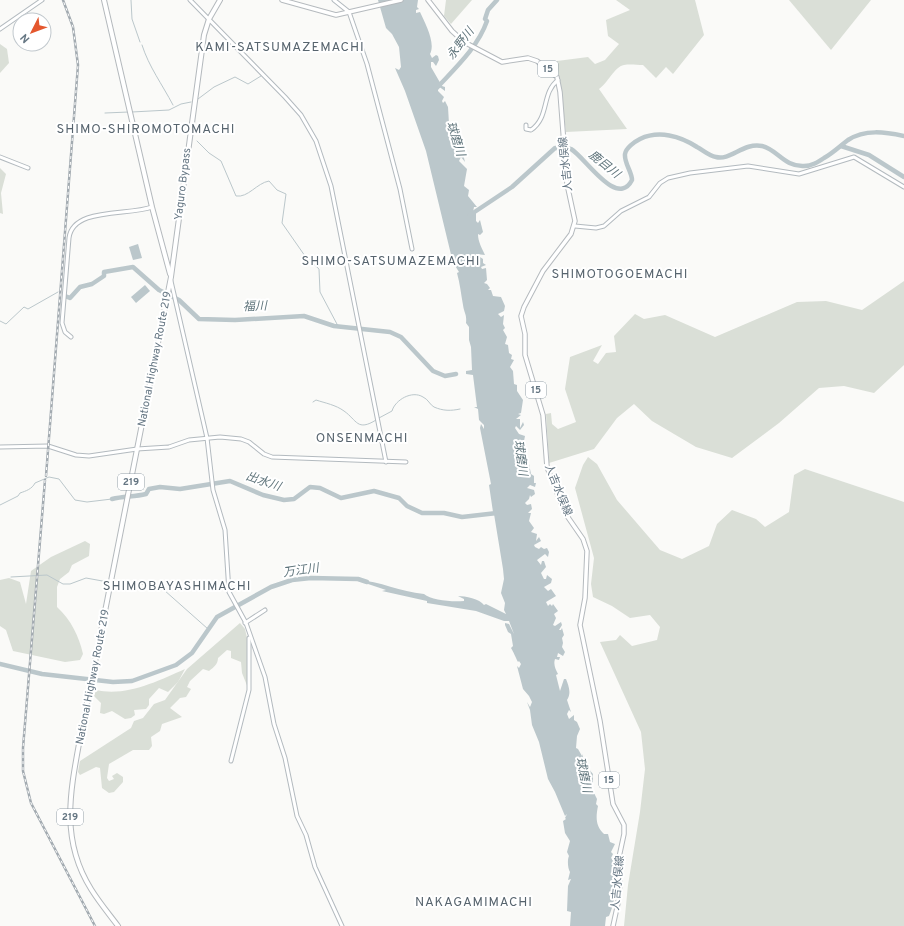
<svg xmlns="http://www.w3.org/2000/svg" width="904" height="926" font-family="Overpass,'Noto Sans JP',sans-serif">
<rect width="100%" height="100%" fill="#fafaf8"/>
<g fill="#dadfd7">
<polygon points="446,0 472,0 451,24 444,16"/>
<path d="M616,0H695L704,35L673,74L666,67L656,78L643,65C637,65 630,64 624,65C614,67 608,83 599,89L627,129L566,132L557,61L588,57L595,64L605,60L619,44L608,36L606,20L630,10Z"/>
<polygon points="789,0 871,0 831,50"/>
<polygon points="0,44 7,49 9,63 0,73"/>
<polygon points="0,168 6,174 1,193 3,214 0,213"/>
<polygon points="904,281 904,365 874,393 844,386 819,388 779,423 732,458 696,447 652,421 634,404 617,418 594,449 549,463 546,414 551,413 552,424 558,429 576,422 565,389 570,357 602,345 593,361 598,364 606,353 616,352 614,336 635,314 644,319 665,315 715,337 797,302 826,301 862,310"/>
<polygon points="588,457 597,464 617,500 660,550 682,559 709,546 717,524 732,510 756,519 765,527 789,512 794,475 805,469 904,502 904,926 624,926 628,885 640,812 645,769 641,732 600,642 616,640 620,635 632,646 657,640 660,627 650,615 630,618 612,606 593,597 591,584 594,558 575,488 583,465"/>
<path d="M85,541L90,544L89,556L72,565L69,572L60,579L57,587V607C71,620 79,636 83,654L80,660L65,662L13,651L6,630L0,626V580L9,578L20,582L26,604L31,571L51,557Z"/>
<path d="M240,623L245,629L248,642V688L242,673L241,662L231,658V651L227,650L218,658C218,664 214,667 209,671L203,669L190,681L187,687L191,689L186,697L180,698L170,708L182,717L162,724L160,731L151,737L152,746L149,750H133L109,764L107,778L109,781L114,779L112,776L117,773L123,777V782L114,792L109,793L102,788L100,768L96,767L80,775L78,772L80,761L131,728L134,721L143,718L154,704L165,700L187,669Z"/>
<path d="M185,669L178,682L168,692L159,688L149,699V705L146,709L134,710L135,715L131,718L125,719L112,711L104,714L100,713L101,703L94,696L96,690C126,697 158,681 185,669Z"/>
</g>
<g fill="#bbc7cb">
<path d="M378,0H418L417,7L419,9L416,10V13L420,12C425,23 436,43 430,54L432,58L436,55L438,56L439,60L436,66L433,62H431V67L442,86L445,87V91L438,86V91L444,97L442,101L443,103L445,101L448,107L449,124L452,125L455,138H451L452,142H455L463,154L465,162L461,157L459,161L467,169L464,186L469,190L468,196L477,207H474L473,212L476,213V221L478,223L480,220L483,232L480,235L478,234C478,242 482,248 485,255L476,254L477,258L480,257L483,259V263L486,265L481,267L482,269L486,268L487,280L484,283L487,284L490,288L488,290H491L493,296L501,297L505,306L504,311L498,314L501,317L504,315L503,324L505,328L503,330L507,337L505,344L508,345L509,353L512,355L511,359L514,360L510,367L513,371L514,384L517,385V391L523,400L521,413L518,414L521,415L516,419H520V428L523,422L524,425L520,430L516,426L515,428L519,434L525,436L523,446L525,445L526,452L523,454L526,465L529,464L531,474L534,476V483H536L535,487L530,485L527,488L534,490L535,494L531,497L530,495L529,499L525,503L527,505L531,504L532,509L528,513H531L529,521L534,528L531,532L537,534L536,541L539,537L541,541L534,545L535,547L539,549L541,547L544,549L547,548L549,552L548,557L545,554L537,560L541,565L542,561H544L546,567L541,573L544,579H546L547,575L552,579L551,583L544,587L548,591L551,589L556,596L546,602L548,606L550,604L552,606L553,604L558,611L554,614L556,618L553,625L555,626L561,622L562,625L559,630H561L562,628L564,635L562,638L563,643L562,647L565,652L563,656L558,653L557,657H560L559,660L555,659C553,665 556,670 558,674L556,675L560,691L564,679H566C568,684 572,693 567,700L571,712L569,710L567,714L569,719L574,715V720L577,722L580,729L577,736L576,748L578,749L582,756V754L584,760L585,759V763L589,764L588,768L593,774V791L597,799L596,804L598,806C596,816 595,826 604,834H608L610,842L615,844L611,852L613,854L611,858L615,862C615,881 617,898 609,916L606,917L605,926H570L571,912L567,911L568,886L571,879L568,880L570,872C568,869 567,860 569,856L567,852L570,841L565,833L563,821L566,819L565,818L567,814L565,816L555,792L548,779L539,742L532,725L530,710L527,702L530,707L532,702L529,696L523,689L517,666L519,668L521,664L519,661L518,662C515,656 514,653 511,648L513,646L511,634L508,632L505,625V623L509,624L514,634L509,621H504L476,611L427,603V601L382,591L386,590L356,580C381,581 400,592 424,594C431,600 450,602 464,601V599L458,596C465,596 480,599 484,605L486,604L506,614L504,610L505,603L501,593L504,579L503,569L494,514L491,513L493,512L489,485L491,484L480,428L481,424L484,429V425L479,420L478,409L474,407H477L473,375L466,374V371L472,370L471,347L469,340V327L466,323C467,314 464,313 463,305C461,294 460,284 457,273L459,272L454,264V267L426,151L405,91L395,68L399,70L401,67L399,47L392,34L386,28Z"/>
<polygon points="138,244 142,258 133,260 129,247"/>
<polygon points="145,285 150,291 136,303 131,297"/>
</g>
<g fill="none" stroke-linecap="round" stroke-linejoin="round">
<g stroke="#bbc7cb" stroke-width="1">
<polyline points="131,0 132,19 140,42"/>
<path d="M142,45C149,67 162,84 173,105"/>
<polyline points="198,99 214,87 235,77 248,84 261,76"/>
<polyline points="132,112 169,110 181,104 191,102"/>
<polyline points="105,113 129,112"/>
<path d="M197,141L209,153L221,161L236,196C248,198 257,183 269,181L277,190L286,194L282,223L305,256L319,269L320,292L338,326"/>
<polyline points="0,321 6,324 24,307 28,309 58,292"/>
<path d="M313,402L316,400C325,403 336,405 344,411C357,420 357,432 376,420"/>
<path d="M379,418L392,411C395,400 412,390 423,397C428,399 430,405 434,407C443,411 451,411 460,409"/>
<path d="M0,505L18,496L20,493C26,491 32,489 35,483L49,477L59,479L75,500L87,502L112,499"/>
<polyline points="11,577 47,575 63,584 70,584 86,578 108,582"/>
<polyline points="112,583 135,587 142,584 164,590 208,629"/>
</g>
<g stroke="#bbc7cb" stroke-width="4.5">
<path d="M434,91C454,69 477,49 487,21L485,19L488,10L497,0"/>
<polyline points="841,146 869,155 904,177"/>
<path d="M470,215L512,187L555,148C560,148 566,147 571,149C585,157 617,209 632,180C632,172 624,163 625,154C626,148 634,142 640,139C659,130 680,136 697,147C703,150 709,156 716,157C730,161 744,142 762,146C778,150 784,167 804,166C812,166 818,162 824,158C833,153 840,146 848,140C865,129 885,132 904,136"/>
<polyline points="65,296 70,298 80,287 92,284 104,276 104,272 133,267 159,290 179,300 199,319 235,320 304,316 334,326 390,332 401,337 433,371 445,376 456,374"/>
<path d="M112,499C124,496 134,497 146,494L149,489L160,487L180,489L230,481L263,495L284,500L294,499L310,487L320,488L341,498L374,491L399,498L407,506L422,513H444L462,517L497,513"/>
<polyline points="0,664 42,674 113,682 132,681 176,665 192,653 217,617 271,587 292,580 311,578 358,579 367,582"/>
</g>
<g stroke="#b3babf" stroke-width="5">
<g id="secondary">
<polyline points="190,0 285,97 301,115 316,141 331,186 386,462"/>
<polyline points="334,0 349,12 367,64 400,189 412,249"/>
<polyline points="0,29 42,0"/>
<path d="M526,125V129L531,130C550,117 541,93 558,80"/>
<polyline points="0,157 28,168"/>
<polyline points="575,226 596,228 604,226 621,211 649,197 660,183 668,178 690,173 748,166 799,174 854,157 904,187"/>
<polyline points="171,281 207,438 213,490 225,530 229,592 246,623 265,677 274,724 285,758 297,816 306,835 315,867 342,926"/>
<path d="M71,337L65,332L62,323L69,238C73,207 128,216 152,207"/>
<polyline points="0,447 48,446 76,455 89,456 137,449 169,447 189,440 220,437 241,439 249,442 264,454 272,457 406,462"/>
<polyline points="245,623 265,610"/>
<polyline points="231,761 249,690 249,638"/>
</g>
</g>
<g stroke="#b5babe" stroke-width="5.5">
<g id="primary">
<polyline points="282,0 336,15 401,0"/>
<polyline points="428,0 452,31 464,42 502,62 528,58 537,61 557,77 560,92 567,184 575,221 571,234 543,271 524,307 521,316 525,334 525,355 543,415 547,467 565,513 583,539 587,551 585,598 580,625 600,721 613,804 624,825 624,834 618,862 620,883 618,903 613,926"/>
</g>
</g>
<g stroke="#b4b9bd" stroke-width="6">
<g id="highway">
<polyline points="104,0 152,207 170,274"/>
<path d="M118,926C109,914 99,902 91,889C59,838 71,788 81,733L171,277L204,35L209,19L220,0"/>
</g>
</g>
<use href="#secondary" stroke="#fff" stroke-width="3"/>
<use href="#primary" stroke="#fff" stroke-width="3.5"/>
<use href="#highway" stroke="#fff" stroke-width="4"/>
<g stroke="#a2aab0" stroke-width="2.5">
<g id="rail">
<polyline points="46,476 78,65 73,27 63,0"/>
<polyline points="45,480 23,748 23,771 31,803 95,926"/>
</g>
</g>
<use href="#rail" stroke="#fff" stroke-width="1" stroke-dasharray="3" stroke-linecap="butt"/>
</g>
<g text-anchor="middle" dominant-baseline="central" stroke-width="4" stroke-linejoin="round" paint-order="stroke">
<g fill="#fff" stroke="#939fa8" stroke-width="1">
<rect x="538" y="61" width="20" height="16" rx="3"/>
<rect x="526" y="382" width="20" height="16" rx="3"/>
<rect x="118" y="474" width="26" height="16" rx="3"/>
<rect x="599" y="772" width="20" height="16" rx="3"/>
<rect x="57" y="809" width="26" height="16" rx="3"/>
</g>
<g font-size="10" font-weight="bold" fill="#657683">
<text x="548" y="69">15</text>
<text x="536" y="390">15</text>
<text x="131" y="482">219</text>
<text x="609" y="780">15</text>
<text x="70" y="817">219</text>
</g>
<g font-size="11" fill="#657683" stroke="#fff">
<text transform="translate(566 164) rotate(-96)">人吉水俣線</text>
<text transform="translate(183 184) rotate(-83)">Yaguro Bypass</text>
<text transform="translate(155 359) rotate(-79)">National Highway Route 219</text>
<text transform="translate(558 490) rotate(68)">人吉水俣線</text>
<text transform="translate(93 677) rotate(-79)">National Highway Route 219</text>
<text transform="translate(618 883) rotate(-85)">人吉水俣線</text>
</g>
<g font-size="12" font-style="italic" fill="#60757c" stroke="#fff">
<text transform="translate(461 44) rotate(-53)">永野川</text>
<text transform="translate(455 139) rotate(73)">球磨川</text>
<text transform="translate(604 165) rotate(39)">鹿目川</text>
<text transform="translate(255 307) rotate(-2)">福川</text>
<text transform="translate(520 458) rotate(82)">球磨川</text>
<text transform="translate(263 482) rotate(19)">出水川</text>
<text transform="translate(301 571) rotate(-8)">万江川</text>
<text transform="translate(583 775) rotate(78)">球磨川</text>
</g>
<g font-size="13" letter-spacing="1" fill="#57646e" stroke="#fff">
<text x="280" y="48">KAMI-SATSUMAZEMACHI</text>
<text x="146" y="130">SHIMO-SHIROMOTOMACHI</text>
<text x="391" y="262">SHIMO-SATSUMAZEMACHI</text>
<text x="620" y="275">SHIMOTOGOEMACHI</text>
<text x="362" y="439">ONSENMACHI</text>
<text x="177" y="587">SHIMOBAYASHIMACHI</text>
<text x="474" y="903">NAKAGAMIMACHI</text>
</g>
</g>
<g transform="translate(32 32) rotate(228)"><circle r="19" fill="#ffffff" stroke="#c1c8cd"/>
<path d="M0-3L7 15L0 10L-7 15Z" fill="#e4572e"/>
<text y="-6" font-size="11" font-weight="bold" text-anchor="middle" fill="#657683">N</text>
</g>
</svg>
